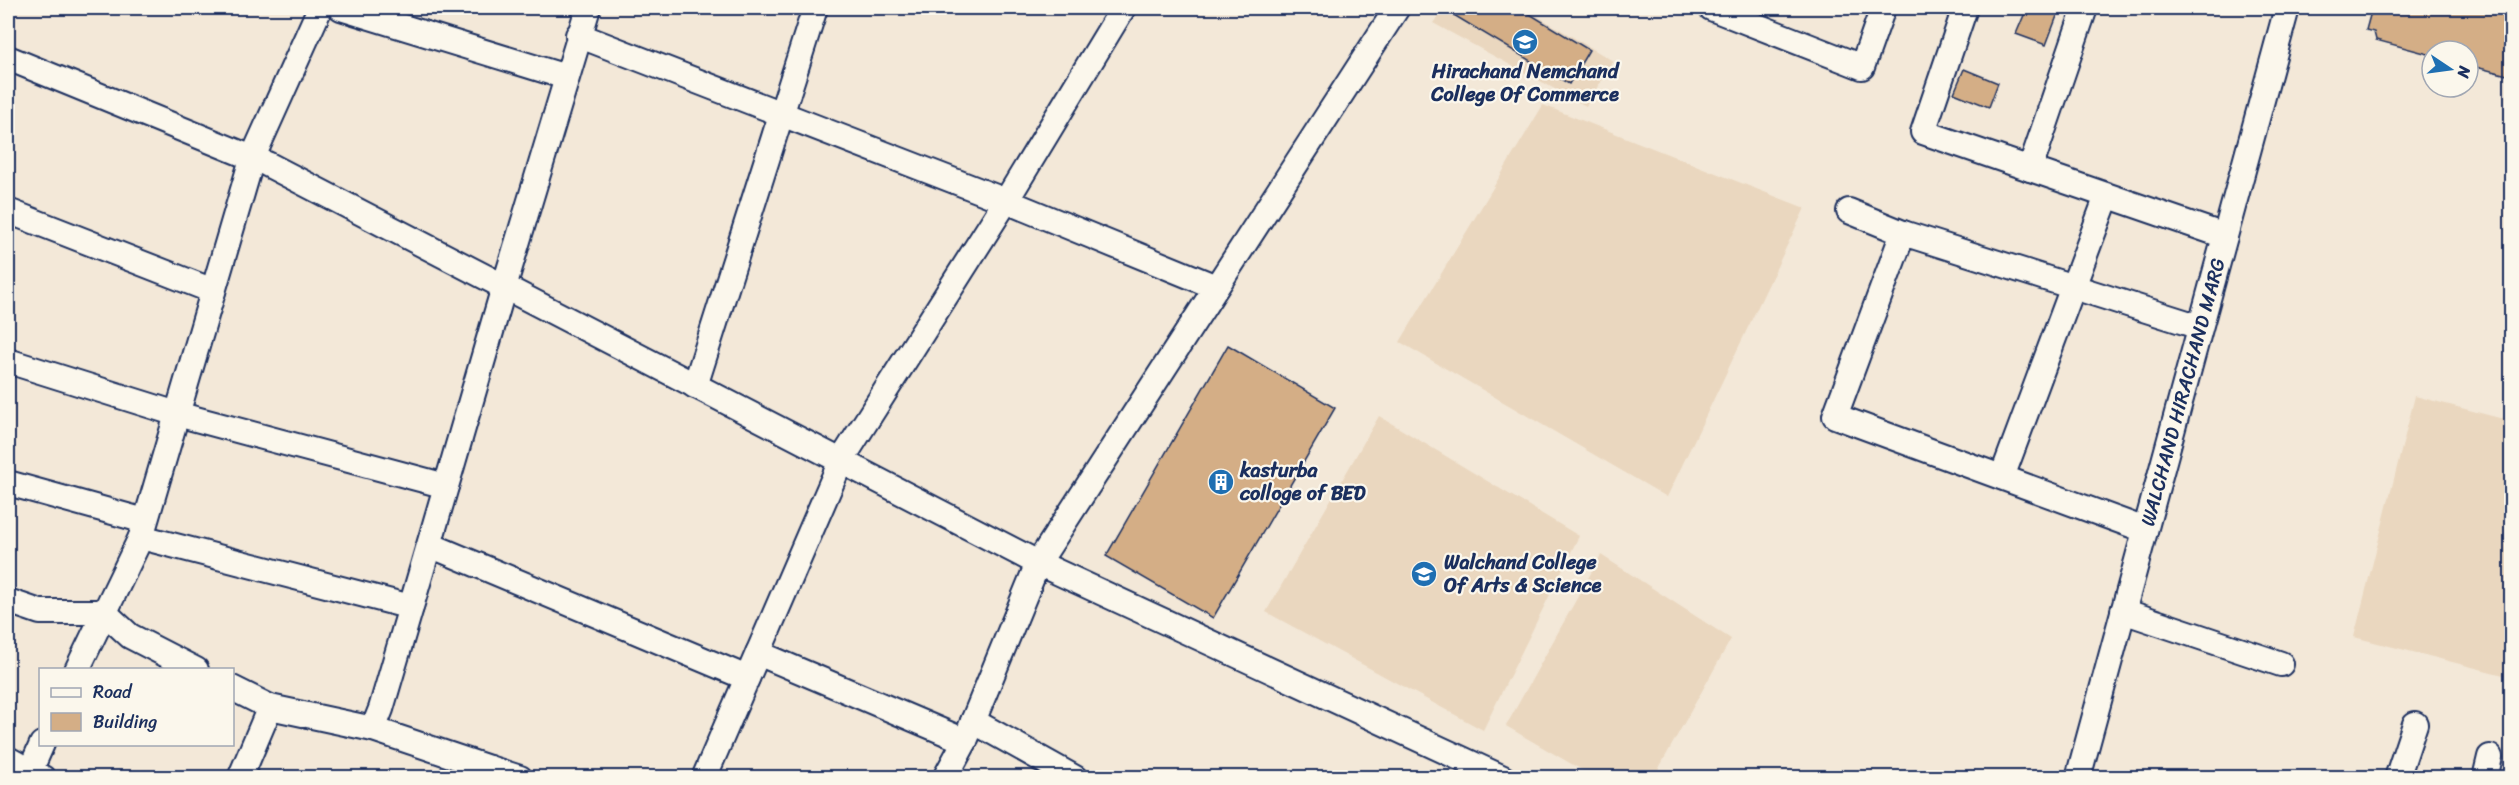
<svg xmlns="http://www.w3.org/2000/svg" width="2519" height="785" font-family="Sriracha,sans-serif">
<rect width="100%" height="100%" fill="#f3e8d8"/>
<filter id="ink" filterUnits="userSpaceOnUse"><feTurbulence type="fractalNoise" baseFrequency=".0167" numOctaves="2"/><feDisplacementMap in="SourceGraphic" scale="12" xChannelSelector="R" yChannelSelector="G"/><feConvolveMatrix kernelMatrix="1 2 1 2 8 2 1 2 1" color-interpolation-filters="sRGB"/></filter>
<g filter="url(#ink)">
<g fill="#ead7bf">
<polygon points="1444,8 1524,8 1613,61 1586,106 1433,23"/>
<polygon points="1543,105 1805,208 1667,497 1400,342"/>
<polygon points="2415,396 2511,421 2511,677 2354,637"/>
<polygon points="1379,416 1579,536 1483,730 1266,612"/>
<polygon points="1601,555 1731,639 1654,777 1594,777 1506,726"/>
</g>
<g fill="#d4ae86" stroke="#1b2f5e" stroke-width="1.5">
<polygon points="1442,8 1520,8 1589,50 1569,84"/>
<polygon points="2027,8 2060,8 2046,45 2016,34"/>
<polygon points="2372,8 2511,8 2511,76 2468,65 2468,51 2432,51 2432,55 2376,40 2374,32 2366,30"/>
<polygon points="1964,69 1998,83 1989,107 1954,93"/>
<polygon points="1228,345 1335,408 1213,618 1106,556"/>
</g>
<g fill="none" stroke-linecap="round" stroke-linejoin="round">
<g stroke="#1b2f5e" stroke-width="28">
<g id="minor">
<polyline points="341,8 566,77"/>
<polyline points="1711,8 1862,67 1883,8"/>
<polyline points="1965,8 1923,132 2225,236"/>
<polyline points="578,35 1006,201 1216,287"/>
<polyline points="8,58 267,164 1038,563 1503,778"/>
<polyline points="2030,169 2085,8"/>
<polyline points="8,211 213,291"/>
<polyline points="1849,211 1903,233"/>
<polyline points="8,361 177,414 446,486"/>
<polyline points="695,386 815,8"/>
<polyline points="2002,477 2107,196"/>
<polyline points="8,483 145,521"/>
<polyline points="2145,530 1835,416 1903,233 2200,327"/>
<polyline points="141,537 411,607 504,287 588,8"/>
<polyline points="430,545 747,678"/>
<polyline points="8,601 40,612 104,612 130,636 196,670"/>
<polyline points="2123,611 2281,664"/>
<polyline points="758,653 965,741"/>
<polyline points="77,670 141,537 252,159 320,8"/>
<polyline points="232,688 270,707 373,729 489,768 484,778"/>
<polyline points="973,721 1075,778"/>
<polyline points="373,729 381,709 411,607"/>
<polyline points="8,759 43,778"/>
<polyline points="489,768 520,778"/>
<polyline points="27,778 42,744"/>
<polyline points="240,778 270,707"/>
<polyline points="704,778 841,461 1006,201 1123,8"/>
<polyline points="945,778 965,741 1038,563 1397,8"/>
<polyline points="2078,778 2287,8"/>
<polyline points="2397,778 2415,724"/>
<polyline points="2485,778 2490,757"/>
</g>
</g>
<use href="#minor" stroke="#fbf7ec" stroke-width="24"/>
</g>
</g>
<defs>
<g id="university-disc" transform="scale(1.35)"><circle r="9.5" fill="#1f6fb2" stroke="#fbf7ec"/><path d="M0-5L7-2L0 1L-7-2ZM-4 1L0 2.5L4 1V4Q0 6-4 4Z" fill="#fff"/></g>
<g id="building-disc" transform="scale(1.35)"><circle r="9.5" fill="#1f6fb2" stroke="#fbf7ec"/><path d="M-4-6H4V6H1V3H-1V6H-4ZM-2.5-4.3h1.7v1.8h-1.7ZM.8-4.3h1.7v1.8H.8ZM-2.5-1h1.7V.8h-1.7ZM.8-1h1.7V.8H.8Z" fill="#fff"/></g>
</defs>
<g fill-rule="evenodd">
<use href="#university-disc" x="1525" y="42"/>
<use href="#building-disc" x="1221" y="482"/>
<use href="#university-disc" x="1424" y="574"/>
</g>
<g text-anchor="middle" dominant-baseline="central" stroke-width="4.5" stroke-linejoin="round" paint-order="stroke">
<g font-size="20" font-weight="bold" fill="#1b2f5e" stroke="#fbf7ec" text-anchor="start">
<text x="1525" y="71" text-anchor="middle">Hirachand Nemchand<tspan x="1525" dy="23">College Of Commerce</tspan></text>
<text x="1240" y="470">kasturba<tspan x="1240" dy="23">colloge of BED</tspan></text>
<text x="1444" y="562">Walchand College<tspan x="1444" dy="23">Of Arts &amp; Science</tspan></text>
</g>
<g font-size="20" fill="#1b2f5e" stroke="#fbf7ec">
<text transform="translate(2183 392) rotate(-75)">WALCHAND HIRACHAND MARG</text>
</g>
</g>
<rect width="2519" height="785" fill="none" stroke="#fbf7ec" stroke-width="30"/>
<rect x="15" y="15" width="2489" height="755" fill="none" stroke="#1b2f5e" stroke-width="2" filter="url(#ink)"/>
<rect x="39" y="668" width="195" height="78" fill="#fbf7ec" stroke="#a1a7b3" stroke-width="1.5"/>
<rect x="51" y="688" width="30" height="9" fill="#fbf7ec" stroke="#a1a7b3" stroke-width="1.5"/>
<text x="93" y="698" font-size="18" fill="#1b2f5e">Road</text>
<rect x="51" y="713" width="30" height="18" fill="#d4ae86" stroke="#a1a7b3" stroke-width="1.5"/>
<text x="93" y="728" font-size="18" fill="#1b2f5e">Building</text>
<g transform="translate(2450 69) rotate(103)"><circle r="28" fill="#fbf7ec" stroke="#a1a7b3" stroke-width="1.5"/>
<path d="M0-4.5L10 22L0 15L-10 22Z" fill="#1f6fb2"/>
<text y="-9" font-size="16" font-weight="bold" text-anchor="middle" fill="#1b2f5e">N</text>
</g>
</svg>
